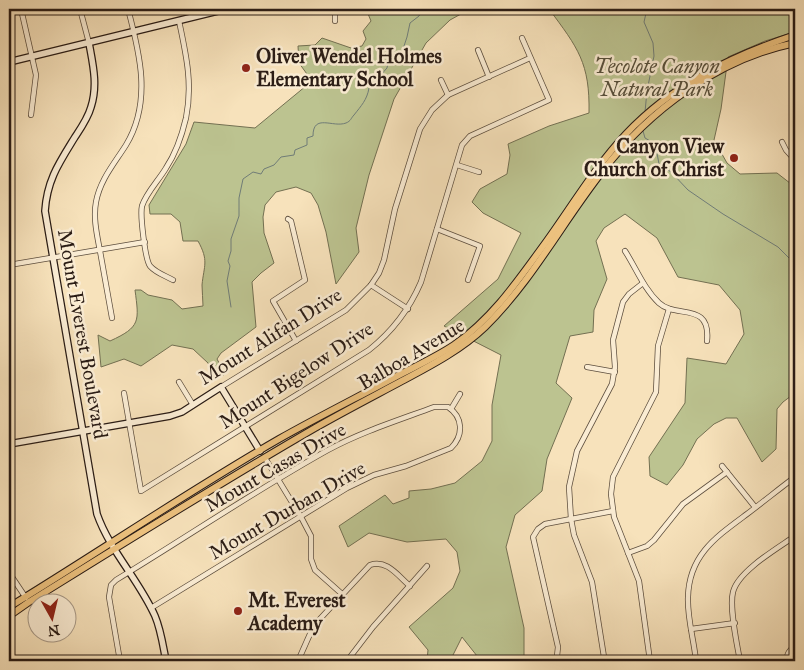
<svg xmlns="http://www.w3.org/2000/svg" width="804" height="670" font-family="'IM FELL Great Primer',serif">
<rect width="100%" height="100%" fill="#f7e2bb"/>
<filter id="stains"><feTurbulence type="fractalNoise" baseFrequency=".004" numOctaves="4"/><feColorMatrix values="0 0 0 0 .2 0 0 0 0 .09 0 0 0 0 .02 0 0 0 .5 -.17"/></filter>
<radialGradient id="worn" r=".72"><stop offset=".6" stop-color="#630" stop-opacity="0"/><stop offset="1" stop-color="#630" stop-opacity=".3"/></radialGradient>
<g fill="#bcc390" stroke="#737052">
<path d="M366,9H470L450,20L426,43L394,99L369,175L356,228L359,252L336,284L326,232L318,205L311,193L296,187L276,192L265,205L263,217L264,233L274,263L261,273L252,282L256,327L221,353L217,359L225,374L217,379L208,363L193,349L172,345L141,366L124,359L101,367L98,335L110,341C141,327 139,321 135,290H141L148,295L172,300L182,309L203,306C203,299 202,292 202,285C204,265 209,261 198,241H183L180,222L171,214H150L149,205L186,144L194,122L255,128L312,81L299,63L298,46L315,45L322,38L351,48L362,46L366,39L363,31L371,21Z"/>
<path d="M549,9H795V32L765,41L728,57L721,109L714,140L727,163L740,174L777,173L795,187V393L783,402L777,409L776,449L762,462L737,418H726L714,424L697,439L683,465L667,485L650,476L649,457L685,403L687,358L726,364L744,334L740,310L719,285L678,277L657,238L625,214L604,228L596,241L607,279L594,310L593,332L570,336L556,383L572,398L547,459L542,491L515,515L506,547L524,628V661H481L462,637L450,661H427L428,650L409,627L453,588L460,571L457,552L446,539L407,542L369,533L348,547L339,526L385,495L393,504L409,498V491L431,489L455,483L482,461L492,441V405L501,355L444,326L498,279L521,233L483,213L472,202L480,189L507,174L510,155L508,144L549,126L589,113C590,63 578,48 549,9Z"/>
</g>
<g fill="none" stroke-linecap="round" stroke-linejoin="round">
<g stroke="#707c77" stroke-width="1">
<polyline points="645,112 647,91 654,56 653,43 644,22 647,9"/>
<path d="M643,131L645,138C656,143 657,153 659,164L671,172L688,190L723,214L778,247L795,264"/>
<path d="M231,307L227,281L230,266L228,261L231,251V239L239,216V198L243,179L253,172L261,174L264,169L274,165L281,157L294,155L295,150L307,145V138L313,136C313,113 333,128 346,123C351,121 351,118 354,115C361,106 367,100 369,88L387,68L388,63L402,52L407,37L410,23L419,16L423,9"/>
</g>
<g stroke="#5d4e3e" stroke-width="6">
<g id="street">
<polyline points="21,9 36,75 31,115"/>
<polyline points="80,9 89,43"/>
<polyline points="335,9 335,21"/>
<polyline points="478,50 489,77"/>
<polyline points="441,80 448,95"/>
<polyline points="782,142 786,150 795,160"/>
<polyline points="457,165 479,172"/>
<polyline points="288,219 291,221 305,280 273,301 296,341"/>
<polyline points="437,229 480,246 468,280"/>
<path d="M625,251C636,268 644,289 659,303C676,319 711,301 707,341"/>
<polyline points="9,265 145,242"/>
<path d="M173,280C166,276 156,273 150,266C145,259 140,215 142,206C146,193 159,180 166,168C176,153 182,135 186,118C193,84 186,54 179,21"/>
<polyline points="371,285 408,309"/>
<path d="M112,318C108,296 104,273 100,251C97,235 93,218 96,202C100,180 114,164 126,145C152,102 140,54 128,9"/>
<polyline points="587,367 615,372"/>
<polyline points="179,382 193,405"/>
<polyline points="221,387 346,310 371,285 379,273 384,260 395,209 420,129 432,110 448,95 530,58"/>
<path d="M124,393L141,491L369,350C393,331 409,310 421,282L462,145L470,136L549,100L522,38"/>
<polyline points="451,409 460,394"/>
<polyline points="265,458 301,517 311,536 311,559 315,570 342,594"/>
<polyline points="722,466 755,507"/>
<polyline points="628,553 647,546 654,540 683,504 727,472"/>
<polyline points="10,574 26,598"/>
<polyline points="691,629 735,623"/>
<path d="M120,661L109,597L111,585L116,580C187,537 256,490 328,450C361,432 399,420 434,407H448C463,417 464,435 451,448L406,466L374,475L347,488L151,608"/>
<path d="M298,661L310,634L318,621L370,565C387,559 398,576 410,586"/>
<polyline points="348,661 350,657 373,627 427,566"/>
<polyline points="554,661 557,656 558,647 533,537 538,529 545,524 613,511"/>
<polyline points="603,661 604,657 592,582 574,535 571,519 569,487 577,451 612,384 615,367 613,340 623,302 629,294 643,283"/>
<polyline points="650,661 639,581 614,517 611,494 613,477 656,392 658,346 669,309"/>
<path d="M696,661C694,640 687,618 688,597C689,555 716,537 747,514C763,502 779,489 795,477"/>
<path d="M740,661C737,644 729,608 733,592C738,571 778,548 795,536"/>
<path d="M787,661C786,654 790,650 795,645"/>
</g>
</g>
<g stroke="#2a1c15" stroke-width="8">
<g id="secondary">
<path d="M89,43C93,65 98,85 91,107C88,118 81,128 75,137C59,163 47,180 45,211L97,514C110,551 139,580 155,616C161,630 163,646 166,661"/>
<polyline points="9,62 226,9"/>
<polyline points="9,444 170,416 182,412 221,387 260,451"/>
</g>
</g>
<g stroke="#2a1c15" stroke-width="8">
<g id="primary">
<path d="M9,607C99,552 187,492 279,439C318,417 358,397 397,376C416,366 436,357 454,345C493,318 519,279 546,242C572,206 595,167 626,134C672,85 732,56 795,35"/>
<path d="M9,616L29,602C124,543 218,484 315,428C343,412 372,397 400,382C430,366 461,350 485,327C532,281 562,223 602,172C649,110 718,59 795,43"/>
</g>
</g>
<use href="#street" stroke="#faecd3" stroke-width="4.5"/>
<use href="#secondary" stroke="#faecd3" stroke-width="5.5"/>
<use href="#primary" stroke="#ecc17e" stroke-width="6"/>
</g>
<g fill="#8f2418" stroke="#faecd3" stroke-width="2">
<circle cx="246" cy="68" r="5"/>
<circle cx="734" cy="158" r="5"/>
<circle cx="238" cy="611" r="5"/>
</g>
<g text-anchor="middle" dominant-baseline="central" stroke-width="5" stroke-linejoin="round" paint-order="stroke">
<g font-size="20" font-weight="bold" fill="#2a1c15" stroke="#faecd3" text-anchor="start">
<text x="256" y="56">Oliver Wendel Holmes<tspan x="256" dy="23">Elementary School</tspan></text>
<text x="724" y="146" text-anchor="end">Canyon View<tspan x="724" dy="23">Church of Christ</tspan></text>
<text x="248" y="600">Mt. Everest<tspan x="248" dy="23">Academy</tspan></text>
</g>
<g font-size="20" font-style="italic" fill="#564e3a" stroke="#faecd3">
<text x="657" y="66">Tecolote Canyon<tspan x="657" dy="23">Natural Park</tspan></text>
</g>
<g font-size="20" fill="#2a1c15" stroke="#faecd3">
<text transform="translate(83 334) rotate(80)">Mount Everest Boulevard</text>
<text transform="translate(270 336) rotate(-32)">Mount Alifan Drive</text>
<text transform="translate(411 354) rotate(-31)">Balboa Avenue</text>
<text transform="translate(296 375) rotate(-33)">Mount Bigelow Drive</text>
<text transform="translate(275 467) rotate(-30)">Mount Casas Drive</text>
<text transform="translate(287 510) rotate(-30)">Mount Durban Drive</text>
</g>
</g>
<rect width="804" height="670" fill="none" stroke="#f7e2bb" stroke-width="30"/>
<rect x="10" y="10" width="784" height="650" fill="none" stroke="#2a1c15" stroke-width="2.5"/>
<rect x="15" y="15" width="774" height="640" fill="none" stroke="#2a1c15"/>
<g transform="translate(52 618) rotate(172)"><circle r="24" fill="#faecd3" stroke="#a79987"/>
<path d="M0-4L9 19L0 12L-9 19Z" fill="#8f2418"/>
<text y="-8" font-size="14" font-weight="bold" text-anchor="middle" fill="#2a1c15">N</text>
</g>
<rect width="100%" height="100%" filter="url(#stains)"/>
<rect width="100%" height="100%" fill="url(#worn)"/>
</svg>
